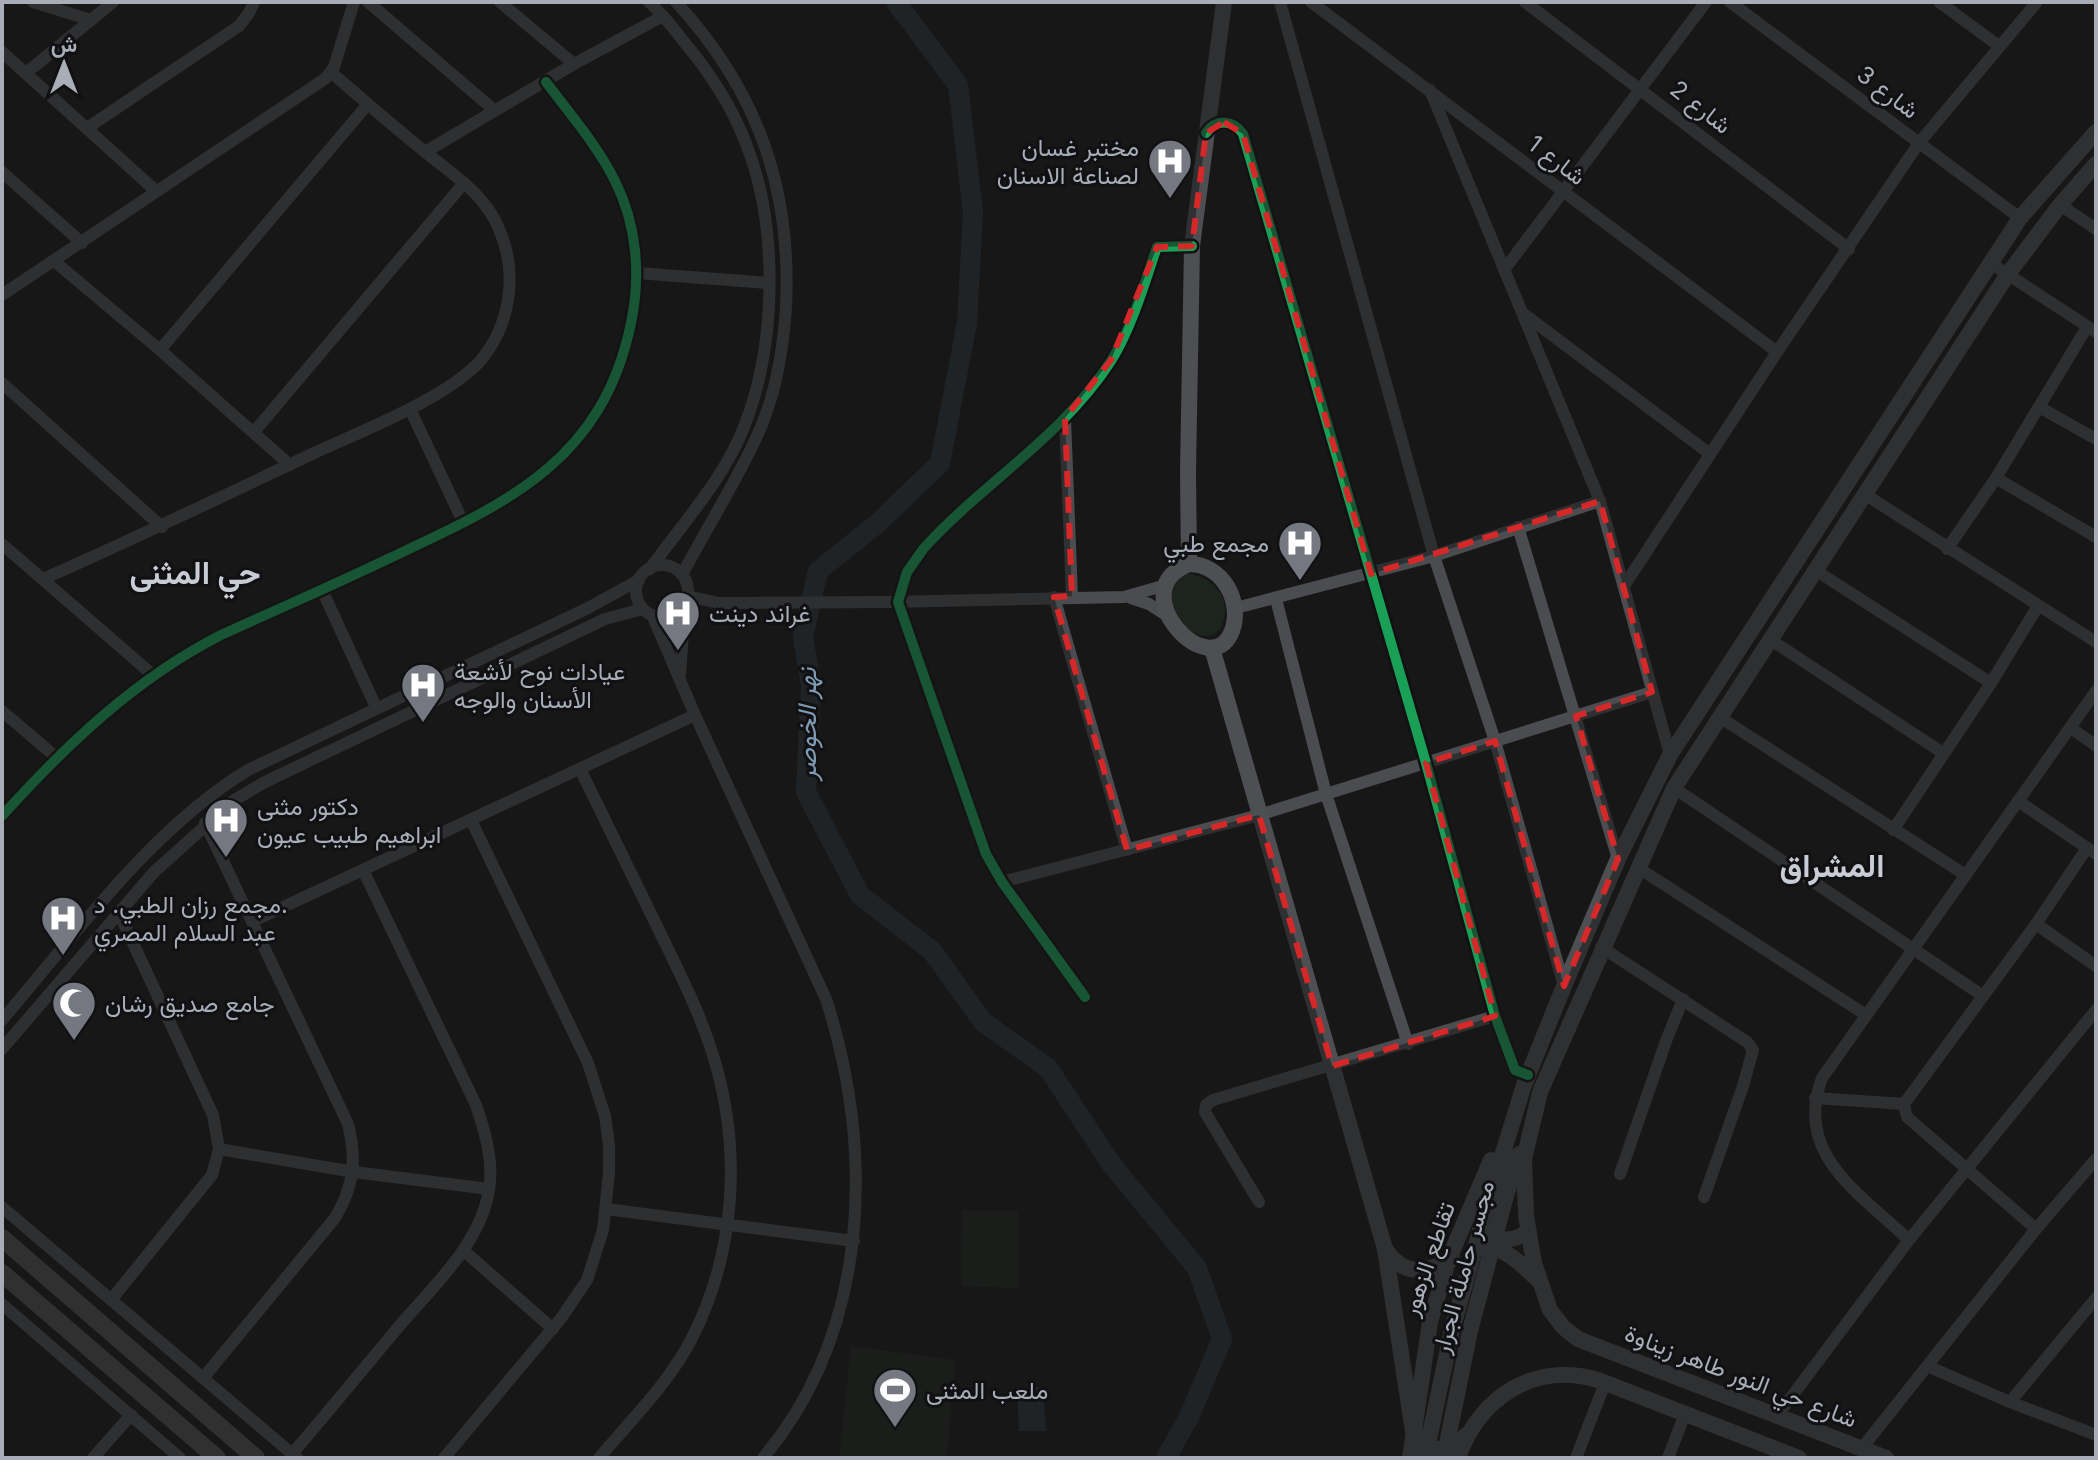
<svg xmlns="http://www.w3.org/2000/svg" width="2098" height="1460" font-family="Inter,Vazirmatn,sans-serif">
<rect width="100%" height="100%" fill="#171717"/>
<g fill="#1d241e">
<path d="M1186,573C1208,576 1230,593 1224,619C1214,665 1137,606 1186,573Z"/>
<polygon points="962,1210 1018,1211 1018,1288 961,1286"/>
<polygon points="851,1346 955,1360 947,1458 839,1458"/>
</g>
<polygon fill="#2a3239" points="1017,1387 1043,1387 1046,1431 1019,1431"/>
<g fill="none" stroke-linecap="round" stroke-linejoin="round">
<polyline stroke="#2a3239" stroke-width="20" points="896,2 958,85 973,212 967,323 940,463 878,523 818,571 803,637 811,685 806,792 860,895 932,951 983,1022 1048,1068 1112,1165 1197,1268 1222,1339 1189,1417 1166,1458"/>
<g stroke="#4b4c50" stroke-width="12">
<polyline points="33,2 91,20"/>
<polyline points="368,2 494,110"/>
<polyline points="500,2 574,64"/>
<path d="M649,2C663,14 674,29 685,43C710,73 731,105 745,141C779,225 777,343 744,427C724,479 682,524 650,569"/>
<path d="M676,2C757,90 792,188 786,307C783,351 776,396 757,436C735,484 706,529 682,575"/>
<polyline points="1280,2 1434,556 1495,741 1564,986"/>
<polyline points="1311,2 1777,352"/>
<polyline points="1525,2 1849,249"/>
<polyline points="1730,2 2020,218"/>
<polyline points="1939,2 1999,46"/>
<polyline points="2,52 156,191"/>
<polyline points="26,73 113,2"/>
<polyline points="1430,90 1600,501 1670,755"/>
<polyline points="87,128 239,26 249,13 254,2"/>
<path d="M1206,133C1216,119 1233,119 1243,134L1426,763L1495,1016L1515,1070L1528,1075"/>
<polyline points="425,152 574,64 663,16"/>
<polyline points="2,172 82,243"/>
<polyline points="2060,205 2096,229"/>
<polyline points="54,261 160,350 290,465"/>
<polyline points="1992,264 2096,332"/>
<polyline points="1504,270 1706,2"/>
<polyline points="637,273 769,283"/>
<polyline points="2,295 326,78 334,67 354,2"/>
<polyline points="1524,314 1710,454"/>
<polyline points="160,350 368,104"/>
<polyline points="2,383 162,527"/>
<polyline points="2039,407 2096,439"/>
<polyline points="410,409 464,524"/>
<polyline points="1065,418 1072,596"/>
<polyline points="254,432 464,183"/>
<polyline points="1996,478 2096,537"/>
<polyline points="1866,495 2096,642"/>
<polyline points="1518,527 1618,859"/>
<polyline points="2,544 154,676"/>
<polyline points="1947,549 1996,478 2087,327"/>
<circle cx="662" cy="591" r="26"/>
<polyline points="1815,570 1991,683"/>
<path d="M43,579C134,539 223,496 312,454C359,432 448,398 481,360C511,324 518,272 499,229C485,194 452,174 424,151C393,126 362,99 332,73"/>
<polyline points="1624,586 1777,352 1919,143 2037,2"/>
<polyline points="322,590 376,707"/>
<polyline points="687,596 719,603 888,602 1124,597 1166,585"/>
<polyline points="1054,597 1127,850"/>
<polyline points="1131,598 1149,604 1169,617"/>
<polyline points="1276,599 1326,794 1408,1044"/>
<polyline points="1236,608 1434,556 1600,501"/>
<path d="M652,615L695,715L826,999C875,1150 870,1331 763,1458"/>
<polyline points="1771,640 1943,753"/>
<polyline points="680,674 685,604"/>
<polyline points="2,711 56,757"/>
<polyline points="1721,718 1964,874"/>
<polyline points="2071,728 2096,746"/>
<path d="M580,769C604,818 628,867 652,916C674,962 698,1007 713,1055C742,1149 736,1251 692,1338C669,1383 631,1420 599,1458"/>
<polyline points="1674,788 1983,996"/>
<polyline points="2018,801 2096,854"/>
<path d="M2,816C66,745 135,679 221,635C278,609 336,584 392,557C508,503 603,460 631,323C641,275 637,225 615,181C597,145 570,114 546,82"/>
<polyline points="1893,830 1991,683 2038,606"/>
<polyline points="1637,867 1866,1015"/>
<polyline points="1002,882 1259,815 1652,692"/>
<polyline points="253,921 695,715"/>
<polyline points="2036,924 2096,966"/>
<polyline points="1601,947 1747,1042 1753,1050 1743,1086 1704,1197"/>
<path d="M1085,997L1002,882L986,854L898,602L907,572L924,548C983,483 1062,437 1111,361C1131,330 1145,282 1157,247L1192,246"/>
<path d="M2,1020C76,934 151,829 248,770L588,608L639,580"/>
<polyline points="2,1049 154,872 233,801 263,783 605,619 643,609"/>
<polyline points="1815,1098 1904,1104"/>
<polyline points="219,1149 354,1172 489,1189"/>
<polyline points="1620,1174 1666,1041 1683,999"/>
<polyline points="1259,1202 1205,1112 1206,1105 1213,1100 1495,1016"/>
<polyline points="2,1207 297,1458"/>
<polyline points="606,1209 854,1241"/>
<polyline points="2036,1229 1907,1117 1904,1104 2036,924 2087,848"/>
<path d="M1909,1240C1861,1194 1793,1155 1822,1078L2096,691"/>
<polyline points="463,1250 553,1329"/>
<polyline points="111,1300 212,1175 219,1149 213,1115 119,913"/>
<polyline points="2,1304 180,1458"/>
<polyline points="1927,1366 2010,1402 2096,1435"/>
<path d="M204,1377L335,1218C354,1186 357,1160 348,1124L205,823"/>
<polyline points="2010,1402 2096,1298"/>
<polyline points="1777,1416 1909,1240 2096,1010"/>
<polyline points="1862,1448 2036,1229 2096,1159"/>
<path d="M292,1454C327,1413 361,1372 395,1331C430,1289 480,1246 489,1190C494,1161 485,1132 476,1105L363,870"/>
<polyline points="93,1458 131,1415"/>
<polyline points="444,1458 562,1317 587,1280 603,1230 609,1173 609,1145 605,1116 588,1063 471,820"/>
<polyline points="1576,1458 1605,1383"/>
<polyline points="1668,1458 1685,1414"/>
</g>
<g stroke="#4d4f52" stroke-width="16">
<polyline points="1189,564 1188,472 1192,246 1224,2"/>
<path d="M1189,564C1222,564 1243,601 1232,631C1211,686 1120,591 1189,564Z"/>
<path d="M1212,648L1385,1249L1413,1431C1428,1454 1448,1455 1466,1435"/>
<polyline points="1490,1195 1524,1085 1564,986 1618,859 1670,755 2020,218 2096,132"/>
<polyline points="1505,1199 1519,1154"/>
<path d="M1483,1234C1498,1241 1515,1242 1528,1231"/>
<path d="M1481,1248C1506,1246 1522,1265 1538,1280"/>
<path d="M1386,1250C1404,1277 1426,1273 1452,1259"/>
<polyline points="1410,1458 1430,1322 1448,1261 1491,1160"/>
<path d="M1458,1458C1479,1397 1535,1361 1598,1380L1799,1458"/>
<polyline points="1886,1458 1578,1339 1563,1327 1550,1310 1534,1263 1526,1216 1524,1159 1540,1092 1674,788 2008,274 2060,205 2096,164"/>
</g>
<g stroke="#4e4e51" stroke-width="18">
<polyline points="2,1238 256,1458"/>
<polyline points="2,1273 217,1458"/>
</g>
<g stroke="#4d4f52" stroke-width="16">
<polyline points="1425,1458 1452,1330 1490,1195"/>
<polyline points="1444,1458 1470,1331 1505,1199"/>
</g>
<g stroke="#111113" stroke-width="15">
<g id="cycleway">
<path d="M1206,133C1216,119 1233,119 1243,134L1426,763L1495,1016L1515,1070L1528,1075"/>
<path d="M2,816C66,745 135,679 221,635C278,609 336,584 392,557C508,503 603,460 631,323C641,275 637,225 615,181C597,145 570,114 546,82"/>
<path d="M1085,997L1002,882L986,854L898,602L907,572L924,548C983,483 1062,437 1111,361C1131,330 1145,282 1157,247L1192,246"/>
</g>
</g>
<use href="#cycleway" stroke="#1a9f57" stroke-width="10"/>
</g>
<path d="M0 0H2098V1460H0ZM1224,122L1243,134L1371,574L1600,501L1652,692L1576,716L1618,859L1564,986L1495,741L1426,763L1495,1016L1332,1066L1259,815L1127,850L1054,597L1072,596L1065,418L1111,360L1157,247L1192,246L1206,133Z" fill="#171717" fill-opacity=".55" fill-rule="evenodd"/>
<path fill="none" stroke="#d62828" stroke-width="6" stroke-dasharray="16 10" stroke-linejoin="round" d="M1224,122L1243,134L1371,574L1600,501L1652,692L1576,716L1618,859L1564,986L1495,741L1426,763L1495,1016L1332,1066L1259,815L1127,850L1054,597L1072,596L1065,418L1111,360L1157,247L1192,246L1206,133Z"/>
<defs>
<g id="hospital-pin" transform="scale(2.3)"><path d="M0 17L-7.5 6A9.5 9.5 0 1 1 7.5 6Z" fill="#757880" stroke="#111113"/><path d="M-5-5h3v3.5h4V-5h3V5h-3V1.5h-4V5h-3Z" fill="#fff"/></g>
<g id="mosque-pin" transform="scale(2.3)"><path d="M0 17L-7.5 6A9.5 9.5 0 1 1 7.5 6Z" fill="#757880" stroke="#111113"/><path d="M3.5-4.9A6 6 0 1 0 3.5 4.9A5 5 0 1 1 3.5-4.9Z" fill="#fff"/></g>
<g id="stadium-pin" transform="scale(2.3)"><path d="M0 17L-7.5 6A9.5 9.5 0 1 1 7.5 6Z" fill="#757880" stroke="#111113"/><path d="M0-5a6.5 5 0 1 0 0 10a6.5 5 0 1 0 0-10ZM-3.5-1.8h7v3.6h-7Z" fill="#fff"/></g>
</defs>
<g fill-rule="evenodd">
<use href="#hospital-pin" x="1170" y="161"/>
<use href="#hospital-pin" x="1300" y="543"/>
<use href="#hospital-pin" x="678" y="613"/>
<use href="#hospital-pin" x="423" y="685"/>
<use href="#hospital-pin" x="226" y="820"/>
<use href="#hospital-pin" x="63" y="918"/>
<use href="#mosque-pin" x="74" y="1003"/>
<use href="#stadium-pin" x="895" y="1390"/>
</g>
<g text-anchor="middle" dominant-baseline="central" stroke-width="6" stroke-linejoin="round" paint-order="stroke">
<g font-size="24" fill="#a8adb8" stroke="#111113">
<text transform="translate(1888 92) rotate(37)">شارع 3</text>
<text transform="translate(1701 107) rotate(38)">شارع 2</text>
<text transform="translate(1557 160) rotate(37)">شارع 1</text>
<text transform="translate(1428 1259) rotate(-71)">تقاطع الزهور</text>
<text transform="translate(1463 1267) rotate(-75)">مجسر حاملة الجرار</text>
<text transform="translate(1741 1376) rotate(21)">شارع حي النور طاهر زيناوة</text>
</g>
<g font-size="24" fill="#a8adb8" stroke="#111113" text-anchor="start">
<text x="1139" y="147" text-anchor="end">مختبر غسان<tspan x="1139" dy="28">لصناعة الاسنان</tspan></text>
<text x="1269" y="543" text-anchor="end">مجمع طبي</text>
<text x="709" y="613">غراند دينت</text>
<text x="454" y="671">عيادات نوح لأشعة<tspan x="454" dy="28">الأسنان والوجه</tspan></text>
<text x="257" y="806">دكتور مثنى<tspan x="257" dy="28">ابراهيم طبيب عيون</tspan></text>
<text x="94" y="904">مجمع رزان الطبي. د.<tspan x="94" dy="28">عبد السلام المصري</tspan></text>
<text x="105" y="1003">جامع صديق رشان</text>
<text x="926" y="1390">ملعب المثنى</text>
</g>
<g font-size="26" font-style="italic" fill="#7f9bb3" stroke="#111113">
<text transform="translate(806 724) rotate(-90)">نهر الخوصر</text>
</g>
<g font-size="32" font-weight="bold" fill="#c9ccd4" stroke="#111113">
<text x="195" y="572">حي المثنى</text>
<text x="1832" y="865">المشراق</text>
</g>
</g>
<rect width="2098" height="1460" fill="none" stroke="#a8adb8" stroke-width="8"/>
<g transform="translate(64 64)" stroke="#111113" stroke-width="6" paint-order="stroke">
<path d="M0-6L14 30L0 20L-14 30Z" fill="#a8adb8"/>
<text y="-12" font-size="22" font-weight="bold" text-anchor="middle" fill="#a8adb8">ش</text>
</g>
</svg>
